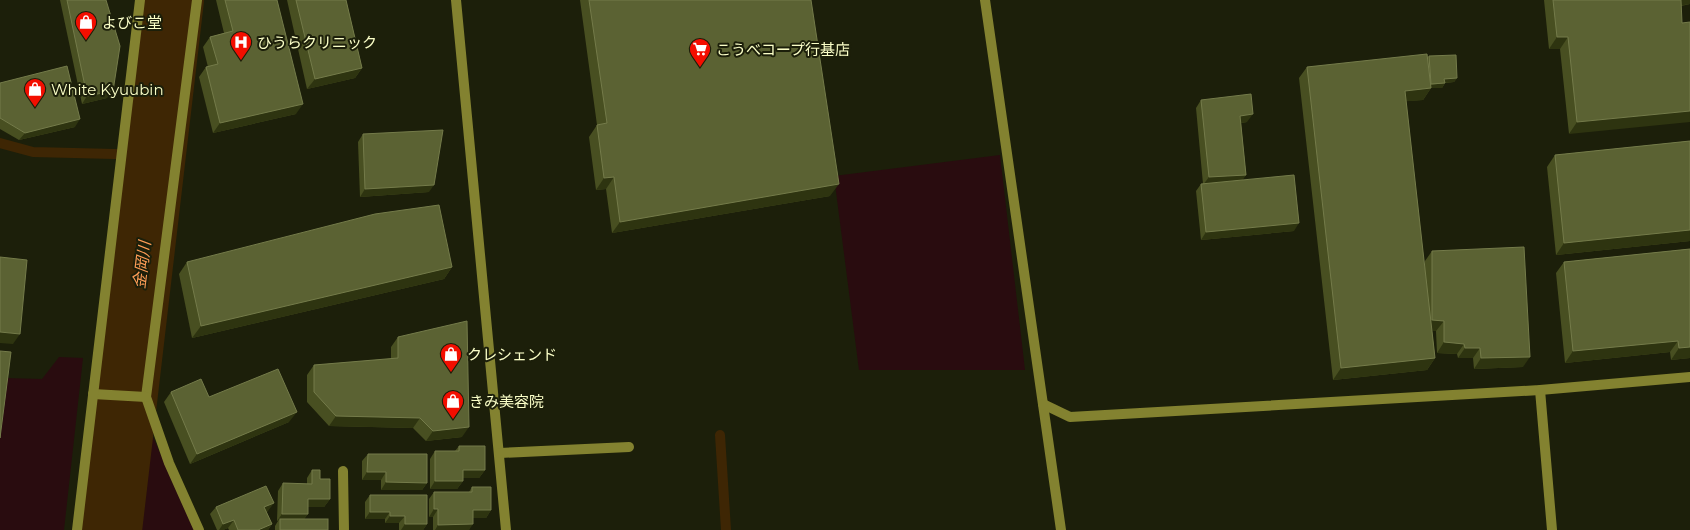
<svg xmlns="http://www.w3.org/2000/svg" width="1690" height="530" font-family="Montserrat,'Noto Sans JP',sans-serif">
<rect width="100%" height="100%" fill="#1c1f0a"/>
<g fill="#290c0f">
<polygon points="1000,155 1025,370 859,370 834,176"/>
<polygon points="59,357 83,358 64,530 0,530 0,434 4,378 42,379"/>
<polygon points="149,428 194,530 135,530 146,429"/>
</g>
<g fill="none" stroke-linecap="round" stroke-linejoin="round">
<g stroke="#3e2604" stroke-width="10">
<polyline points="0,143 33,152 155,155"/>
<polyline points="720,435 726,530"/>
</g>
<polyline stroke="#3e2604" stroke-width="62" points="111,530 173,0"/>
<g stroke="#838230" stroke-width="10">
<polyline points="197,0 146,397 169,463 199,530"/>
<polyline points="456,0 506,530"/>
<polyline points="985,0 1061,530"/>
<polyline points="1540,390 1552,530"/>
<polyline points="93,394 146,397"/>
<polyline points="1043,404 1070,417 1540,390 1690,377"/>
<polyline points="500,453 629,447"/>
<polyline points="343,471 344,530"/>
<polyline points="77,530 140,0"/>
</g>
</g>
<g fill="#484f21">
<polygon points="60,0 106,0 107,98 82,104"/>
<polygon points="216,0 277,0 296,114 213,133 199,77 206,67 208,67 203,47 210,37 224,33"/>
<polygon points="287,0 346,0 362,68 355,78 307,89"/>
<polygon points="580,0 811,0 830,196 612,233 606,189 596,190 589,137 597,125"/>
<polygon points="1544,0 1690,0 1690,4 1681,6 1569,134 1560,49 1549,49"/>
<polygon points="1429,56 1457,78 1454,82 1445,83 1442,88 1431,88 1423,100 1406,101 1425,272 1425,261 1432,251 1523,367 1474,369 1473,358 1458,358 1457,354 1437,353 1436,331 1432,330 1435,358 1427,370 1333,380 1299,78 1307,67 1428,57"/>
<polygon points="0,83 75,127 19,140 0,129"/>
<polygon points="1201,100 1247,122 1241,123 1246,175 1242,180 1294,231 1201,240 1196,191 1201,184 1203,184 1196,108"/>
<polygon points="363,134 429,192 360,197 358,142"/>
<polygon points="1690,141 1690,241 1556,255 1547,167 1555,155"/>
<polygon points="1690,249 1690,358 1671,360 1670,352 1565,363 1556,273 1564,262"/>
<polygon points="187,262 452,267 444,279 192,338 179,274"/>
<polygon points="398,337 462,437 426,441 413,428 329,426 307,402 307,375 314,365 391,359 391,347"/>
<polygon points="171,392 209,397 289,422 190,464 164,402"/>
<polygon points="459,446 485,470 479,478 463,478 463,481 457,489 430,489 430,459 435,451 455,451"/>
<polygon points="368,454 427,483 422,490 381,490 381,480 362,480 362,461"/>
<polygon points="312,470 320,479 330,499 324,507 308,507 308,514 304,519 328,530 275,530 275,526 278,521 277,521 278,491 283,483 307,484 307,478"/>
<polygon points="472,487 491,510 486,518 473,518 469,530 433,530 433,517 429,517 429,499 434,492 469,492"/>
<polygon points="370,495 427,524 423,530 399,530 399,523 385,523 385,519 365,519 365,502"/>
<polygon points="216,507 268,511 266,512 272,524 268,530 229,530 228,528 223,530 217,530 210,514"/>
</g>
<g fill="#2e3410">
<polygon points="1677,0 1690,0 1690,4 1672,7"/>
<polygon points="1557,37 1568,37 1560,49 1549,49"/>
<polygon points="362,68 355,78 307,89 315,79"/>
<polygon points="1457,78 1454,82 1441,83 1444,79"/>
<polygon points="1445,83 1442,88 1431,88 1423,100 1397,102 1405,91 1430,85"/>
<polygon points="113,91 107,98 82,104 87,96"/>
<polygon points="303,104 296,114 213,133 220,123"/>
<polygon points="1690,111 1690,122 1569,134 1577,122"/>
<polygon points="1253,114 1247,122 1235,124 1240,116"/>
<polygon points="80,119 75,127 19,140 25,133"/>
<polygon points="1246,175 1241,182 1203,185 1209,177"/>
<polygon points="614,177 606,189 596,190 604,178"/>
<polygon points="839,184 830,196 612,233 620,222"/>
<polygon points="434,185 429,192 360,197 365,189"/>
<polygon points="1299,223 1294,231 1201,240 1206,232"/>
<polygon points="1690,230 1690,241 1556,255 1564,243"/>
<polygon points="452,267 444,279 192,338 201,326"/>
<polygon points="1432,320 1444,321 1436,331 1425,330"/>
<polygon points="0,332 20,334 13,344 0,343"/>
<polygon points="1678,341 1670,352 1565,363 1573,351"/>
<polygon points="1444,342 1464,344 1457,354 1437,353"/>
<polygon points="1690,347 1690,358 1671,360 1679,348"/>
<polygon points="1465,348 1480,348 1473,358 1458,358"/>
<polygon points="1530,357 1523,367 1474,369 1481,358"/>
<polygon points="1435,358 1427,370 1333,380 1341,368"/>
<polygon points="297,412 289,422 190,464 197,454"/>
<polygon points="336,416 420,418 413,428 329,426"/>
<polygon points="469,427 462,437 426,441 433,431"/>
<polygon points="463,470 485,470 479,478 457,478"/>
<polygon points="367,472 386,472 381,480 362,480"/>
<polygon points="435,481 463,481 457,489 430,489"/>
<polygon points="386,482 427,483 422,490 381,490"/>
<polygon points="308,499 330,499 324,507 302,507"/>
<polygon points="274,503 268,511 259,514 264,507"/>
<polygon points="434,509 438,509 433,517 429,517"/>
<polygon points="473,510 491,510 486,518 467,518"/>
<polygon points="370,512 390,512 385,519 365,519"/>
<polygon points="282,514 308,514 302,521 280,519 278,521 277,521"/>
<polygon points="390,516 405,516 399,523 385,523"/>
<polygon points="234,520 228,528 223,530 219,530 223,524"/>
<polygon points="272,524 268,530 258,530"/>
<polygon points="405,524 427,524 423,530 401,530"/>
<polygon points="473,524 469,530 435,530 438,525"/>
</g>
<g fill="#5b6233" stroke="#747b4a">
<polygon points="67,0 106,0 120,46 113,91 87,96"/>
<polygon points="225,0 277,0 303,104 220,123 206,67 218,64 210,37 233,31"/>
<polygon points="296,0 346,0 362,68 315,79"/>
<polygon points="589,0 811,0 839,184 620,222 614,177 604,178 597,125 607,123"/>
<polygon points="1553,0 1681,0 1682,23 1690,22 1690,111 1577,122 1568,37 1557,37"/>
<polygon points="1427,54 1431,88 1405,91 1435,358 1341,368 1307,67"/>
<polygon points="1456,55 1457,78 1444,79 1445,83 1431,84 1429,56"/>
<polygon points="67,66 80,119 25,133 0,118 0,83"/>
<polygon points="1251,94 1253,114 1240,116 1246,175 1209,177 1201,100"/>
<polygon points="443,130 434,185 365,189 363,134"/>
<polygon points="1690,141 1690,230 1564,243 1555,155"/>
<polygon points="1294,175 1299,223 1206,232 1201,184"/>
<polygon points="439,205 452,267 201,326 187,262 375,214"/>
<polygon points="1524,247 1530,357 1481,358 1480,348 1465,348 1464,344 1444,342 1444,321 1432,320 1432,251"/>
<polygon points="1690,249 1690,347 1679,348 1678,341 1573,351 1564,262"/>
<polygon points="0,257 27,260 20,334 0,332"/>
<polygon points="467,321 469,427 433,431 420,418 336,416 314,392 314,365 398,358 398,337"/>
<polygon points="0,351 11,352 0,438"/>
<polygon points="278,369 297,412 197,454 171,392 201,379 209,397"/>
<polygon points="459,446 485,446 485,470 463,470 463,481 435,481 435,451 459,451"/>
<polygon points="368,454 427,454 427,483 386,482 386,472 367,472"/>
<polygon points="312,470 320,470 320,479 330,479 330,499 308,499 308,514 282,514 283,483 312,484"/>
<polygon points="266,486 274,503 264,507 272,524 258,530 238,530 234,520 223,524 216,507"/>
<polygon points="472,487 491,487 491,510 473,510 473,524 438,525 438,509 434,509 434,492 472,492"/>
<polygon points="370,495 427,495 427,524 405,524 405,516 390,516 390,512 370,512"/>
<rect x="280" y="519" width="48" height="11"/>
</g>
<defs>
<g id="shop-pin" transform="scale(1.125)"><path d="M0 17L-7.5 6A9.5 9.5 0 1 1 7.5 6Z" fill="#f30e00" stroke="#1c1f0a"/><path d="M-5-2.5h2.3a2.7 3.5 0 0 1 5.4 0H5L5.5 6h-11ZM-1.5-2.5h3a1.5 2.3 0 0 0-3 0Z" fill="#fff"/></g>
<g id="hospital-pin" transform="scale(1.125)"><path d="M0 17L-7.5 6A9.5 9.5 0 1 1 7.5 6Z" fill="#f30e00" stroke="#1c1f0a"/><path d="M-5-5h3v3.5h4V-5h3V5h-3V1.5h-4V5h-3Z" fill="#fff"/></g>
<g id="supermarket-pin" transform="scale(1.125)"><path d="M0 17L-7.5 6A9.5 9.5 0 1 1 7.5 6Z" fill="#f30e00" stroke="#1c1f0a"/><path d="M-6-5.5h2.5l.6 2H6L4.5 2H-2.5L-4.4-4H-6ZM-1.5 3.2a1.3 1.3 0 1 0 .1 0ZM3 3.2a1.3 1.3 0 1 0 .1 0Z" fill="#fff"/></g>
</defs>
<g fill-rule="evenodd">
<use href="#shop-pin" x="86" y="22"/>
<use href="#hospital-pin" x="241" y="42"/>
<use href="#supermarket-pin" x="700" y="49"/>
<use href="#shop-pin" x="35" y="89"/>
<use href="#shop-pin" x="451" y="354"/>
<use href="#shop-pin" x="453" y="401"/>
</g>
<g text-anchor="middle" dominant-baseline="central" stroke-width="4" stroke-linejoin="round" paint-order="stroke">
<g font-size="15" fill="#fbffc8" stroke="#1c1f0a" text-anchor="start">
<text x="102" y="22">よびこ堂</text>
<text x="257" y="42">ひうらクリニック</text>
<text x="716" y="49">こうべコープ行基店</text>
<text x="51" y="89">White Kyuubin</text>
<text x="467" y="354">クレシェンド</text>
<text x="469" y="401">きみ美容院</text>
</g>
<g font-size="16" font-style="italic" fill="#ff9d56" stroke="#1c1f0a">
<text transform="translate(142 265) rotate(-83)">金岡川</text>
</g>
</g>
</svg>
